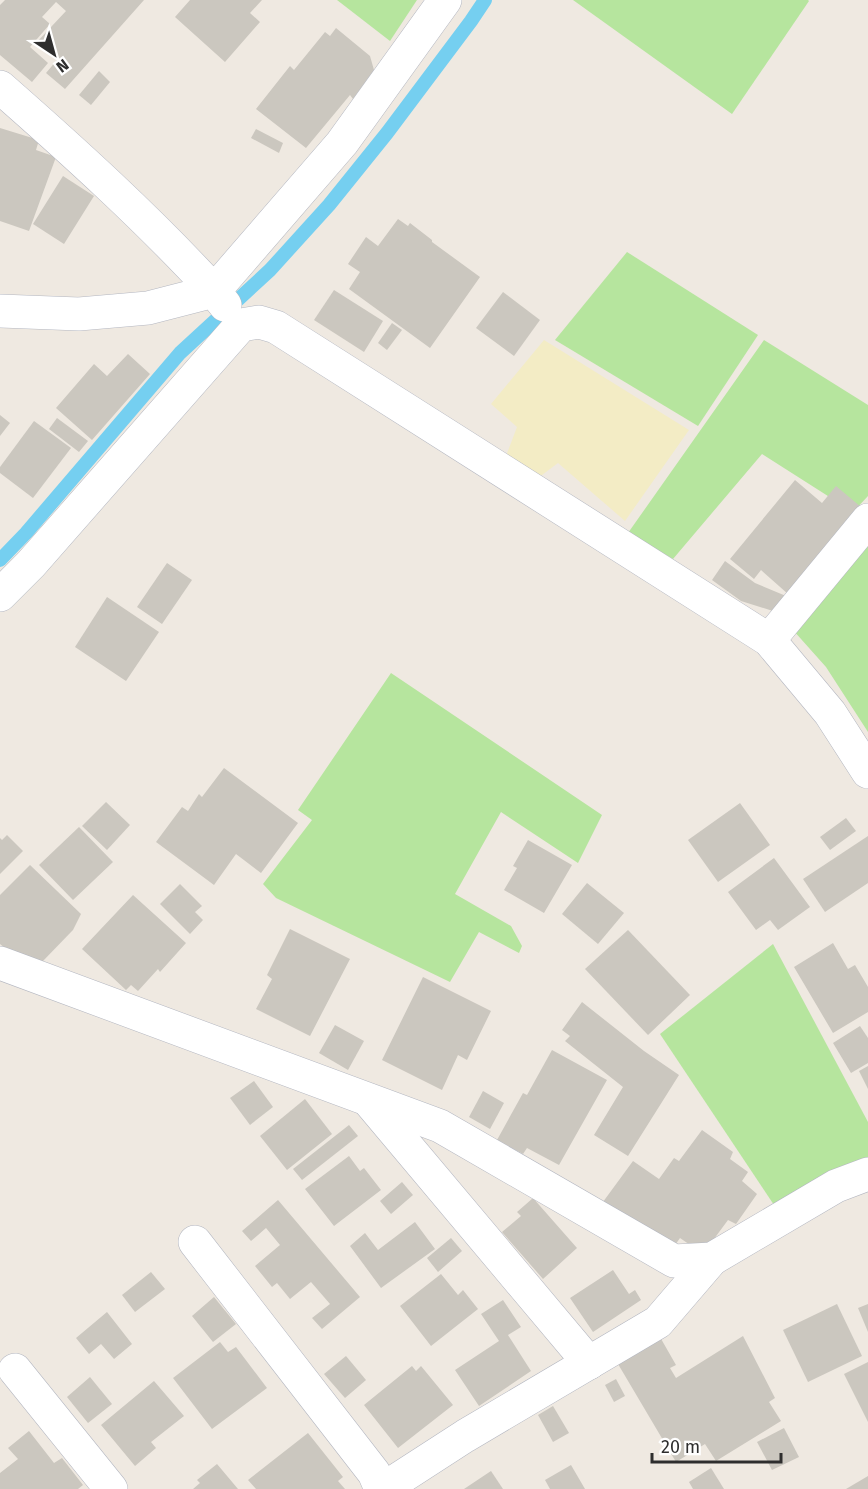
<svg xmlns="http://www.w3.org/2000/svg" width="868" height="1489" font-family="'Fira Sans',sans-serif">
<rect width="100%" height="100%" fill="#efe9e1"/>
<g fill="#b6e59e">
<polygon points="337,0 417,0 390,41"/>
<polygon points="573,0 808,0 809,1 732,114"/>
<polygon points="627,252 758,335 698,426 555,340"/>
<polygon points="764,340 868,405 868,496 853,512 762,454 673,559 628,533"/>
<polygon points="868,538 868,732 826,667 793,630"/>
<polygon points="391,673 602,815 578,863 501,812 455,894 511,926 522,946 519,953 479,932 450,982 276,898 263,884 312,820 298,810"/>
<polygon points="773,944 868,1122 868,1157 776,1208 660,1034"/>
</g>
<polygon fill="#f3ecc5" points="544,340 689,430 625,521 558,463 538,478 506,456 517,427 491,404"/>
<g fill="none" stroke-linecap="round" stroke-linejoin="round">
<polyline stroke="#75cff0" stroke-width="14" points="0,560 26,533 180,353 270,270 329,205 387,133 471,21 485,0"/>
</g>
<g fill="#cbc7bf">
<polygon points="5,0 144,0 65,89 46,73 57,60 37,42 66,11 56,2 42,17 50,24 30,47 48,63 32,82 0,55 0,5"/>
<polygon points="190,0 262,0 250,13 260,22 225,62 175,17"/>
<polygon points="336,28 370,56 374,70 353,99 350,95 306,148 256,109 290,66 294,70 325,32 330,36"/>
<polygon points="99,71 110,82 91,105 79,95"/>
<polygon points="0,128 39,140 36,150 56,157 29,231 0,221"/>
<polygon points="256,129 283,143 279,153 251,138"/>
<polygon points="63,176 94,196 64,244 33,224"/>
<polygon points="398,219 408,226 410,223 432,240 432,242 480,277 430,348 349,289 360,272 348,264 366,237 378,246"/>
<polygon points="334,290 383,321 364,352 314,320"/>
<polygon points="503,292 540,320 514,356 476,328"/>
<polygon points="392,323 402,330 387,350 378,343"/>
<polygon points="128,354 150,374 92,440 56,408 94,364 107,376"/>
<polygon points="0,415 10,423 0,436"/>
<polygon points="57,418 88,441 79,452 49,429"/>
<polygon points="34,421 71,448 33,498 0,473 0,467"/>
<polygon points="795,480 822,503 836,486 861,507 788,594 761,570 754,579 730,559"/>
<polygon points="725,561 755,583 786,596 776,612 741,601 712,580"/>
<polygon points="167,563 192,580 162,624 137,607"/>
<polygon points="107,597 159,632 126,681 75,647"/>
<polygon points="224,768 298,823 261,873 236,854 214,885 156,842 182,807 188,811 199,794 202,797"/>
<polygon points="106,802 130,825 107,850 82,826"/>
<polygon points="740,803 770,845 718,882 688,840"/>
<polygon points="846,818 856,831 830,850 820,837"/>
<polygon points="79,827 113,862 73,900 39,865"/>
<polygon points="7,835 23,851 0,874 0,838 2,840"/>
<polygon points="868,836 868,883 825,912 803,879"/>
<polygon points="528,840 572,865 544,913 504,890 517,868 513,866"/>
<polygon points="774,858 810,907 778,930 770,920 756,930 728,892"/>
<polygon points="30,865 81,914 73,930 41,963 11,953 0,944 0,895"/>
<polygon points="587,883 624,913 598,944 562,914"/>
<polygon points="180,884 202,906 195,912 203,920 190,934 160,904"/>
<polygon points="133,895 186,943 160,972 158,969 138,991 131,985 126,990 82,949"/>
<polygon points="290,929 350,959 310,1036 256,1009 272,979 267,975"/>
<polygon points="628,930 690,995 648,1035 585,969"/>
<polygon points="833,943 848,969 855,965 868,987 868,1012 833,1033 794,967"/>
<polygon points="423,977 491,1011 467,1060 458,1055 442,1090 382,1060"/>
<polygon points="582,1002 644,1051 679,1075 628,1156 594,1135 623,1087 565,1041 570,1036 562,1030"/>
<polygon points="335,1025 364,1041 348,1070 319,1053"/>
<polygon points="860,1026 868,1038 868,1063 851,1073 833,1043"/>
<polygon points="552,1050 607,1080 559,1165 527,1148 523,1154 497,1140 523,1093 527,1095"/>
<polygon points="868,1066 868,1089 859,1071"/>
<polygon points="254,1081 273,1107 250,1125 230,1098"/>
<polygon points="483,1091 504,1103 490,1129 469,1117"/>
<polygon points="305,1099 332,1134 287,1170 260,1136"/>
<polygon points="349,1125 358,1136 302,1180 293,1169"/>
<polygon points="702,1130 733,1152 730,1159 748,1172 742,1181 757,1194 736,1224 728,1220 708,1247 701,1243 696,1249 680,1238 673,1248 600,1206 633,1161 659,1179 674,1158 679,1161"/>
<polygon points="349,1156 360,1171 364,1168 381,1190 334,1226 305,1189"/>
<polygon points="402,1182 413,1195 391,1214 380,1201"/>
<polygon points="533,1198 577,1248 543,1279 502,1232 521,1216 517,1212"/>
<polygon points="278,1200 360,1297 322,1329 312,1318 330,1304 311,1282 290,1299 277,1283 272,1287 255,1266 280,1245 266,1228 251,1241 242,1231"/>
<polygon points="415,1222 435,1249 381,1288 350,1246 365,1233 378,1250"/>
<polygon points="451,1238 462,1251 438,1272 427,1258"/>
<polygon points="613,1270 629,1294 635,1290 641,1300 593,1332 570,1298"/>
<polygon points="151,1272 165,1289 135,1312 122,1295"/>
<polygon points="441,1274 458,1295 463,1290 478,1309 431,1346 400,1306"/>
<polygon points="214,1297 236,1324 213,1342 192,1316"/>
<polygon points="503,1300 521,1327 508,1335 531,1371 479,1406 455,1370 499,1341 481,1314"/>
<polygon points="837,1304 862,1356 808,1382 783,1330"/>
<polygon points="868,1304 868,1332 858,1308"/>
<polygon points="107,1312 132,1344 114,1359 101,1344 89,1354 76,1338"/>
<polygon points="743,1336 775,1398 769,1402 781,1421 716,1461 705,1444 676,1462 618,1364 660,1337 676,1365 670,1368 676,1378"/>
<polygon points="220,1342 228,1352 236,1347 267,1388 212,1429 173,1378"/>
<polygon points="346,1356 366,1380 345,1398 324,1374"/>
<polygon points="868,1362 868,1422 844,1374"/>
<polygon points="412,1366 416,1371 421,1366 453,1405 398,1448 364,1405"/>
<polygon points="90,1377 112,1404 88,1423 67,1397"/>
<polygon points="616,1379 625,1396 614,1402 605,1385"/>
<polygon points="154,1381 184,1416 151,1442 156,1448 135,1466 101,1425"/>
<polygon points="553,1406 569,1433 553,1442 538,1415"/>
<polygon points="784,1428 799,1457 772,1470 757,1442"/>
<polygon points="29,1431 54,1463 62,1458 83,1485 78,1489 0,1489 0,1473 18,1459 8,1448"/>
<polygon points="308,1433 343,1477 338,1481 345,1489 256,1489 248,1480"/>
<polygon points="217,1464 238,1489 193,1489 200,1483 197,1480"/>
<polygon points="571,1465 585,1489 550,1489 545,1480"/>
<polygon points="711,1468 724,1489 693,1489 689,1482"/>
<polygon points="491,1471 503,1489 464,1489"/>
<polygon points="868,1476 868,1489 846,1489"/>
</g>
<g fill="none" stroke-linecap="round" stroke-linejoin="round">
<g stroke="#b4b7c1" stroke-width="34">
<g id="minor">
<path d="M0,87C74,152 148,219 214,291L342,143L445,0"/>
<polyline points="0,311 79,314 148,308 214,291 225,305"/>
<polyline points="0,595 31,564 241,325 259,322 276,327 769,640 830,713 868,772"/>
<polyline points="769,640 868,520"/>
<polyline points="0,963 440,1126 674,1261 712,1259 836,1186 868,1174"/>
<polyline points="368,1100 589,1363"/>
<polyline points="195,1242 374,1473 381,1489"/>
<polyline points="15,1370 111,1489"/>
<polyline points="383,1489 465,1436 658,1322 712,1259"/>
</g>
</g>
<use href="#minor" stroke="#fff" stroke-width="33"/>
</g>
<g transform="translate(54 54) rotate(144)" stroke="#ffffff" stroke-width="4.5" paint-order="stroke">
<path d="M0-4.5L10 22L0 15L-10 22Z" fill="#2e2e2e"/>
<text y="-9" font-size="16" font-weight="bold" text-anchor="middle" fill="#2e2e2e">N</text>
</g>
<path d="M652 1453v9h129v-9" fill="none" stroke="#2e2e2e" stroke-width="3"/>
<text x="661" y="1453" font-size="18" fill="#2e2e2e" stroke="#ffffff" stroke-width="4.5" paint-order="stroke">20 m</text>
</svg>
